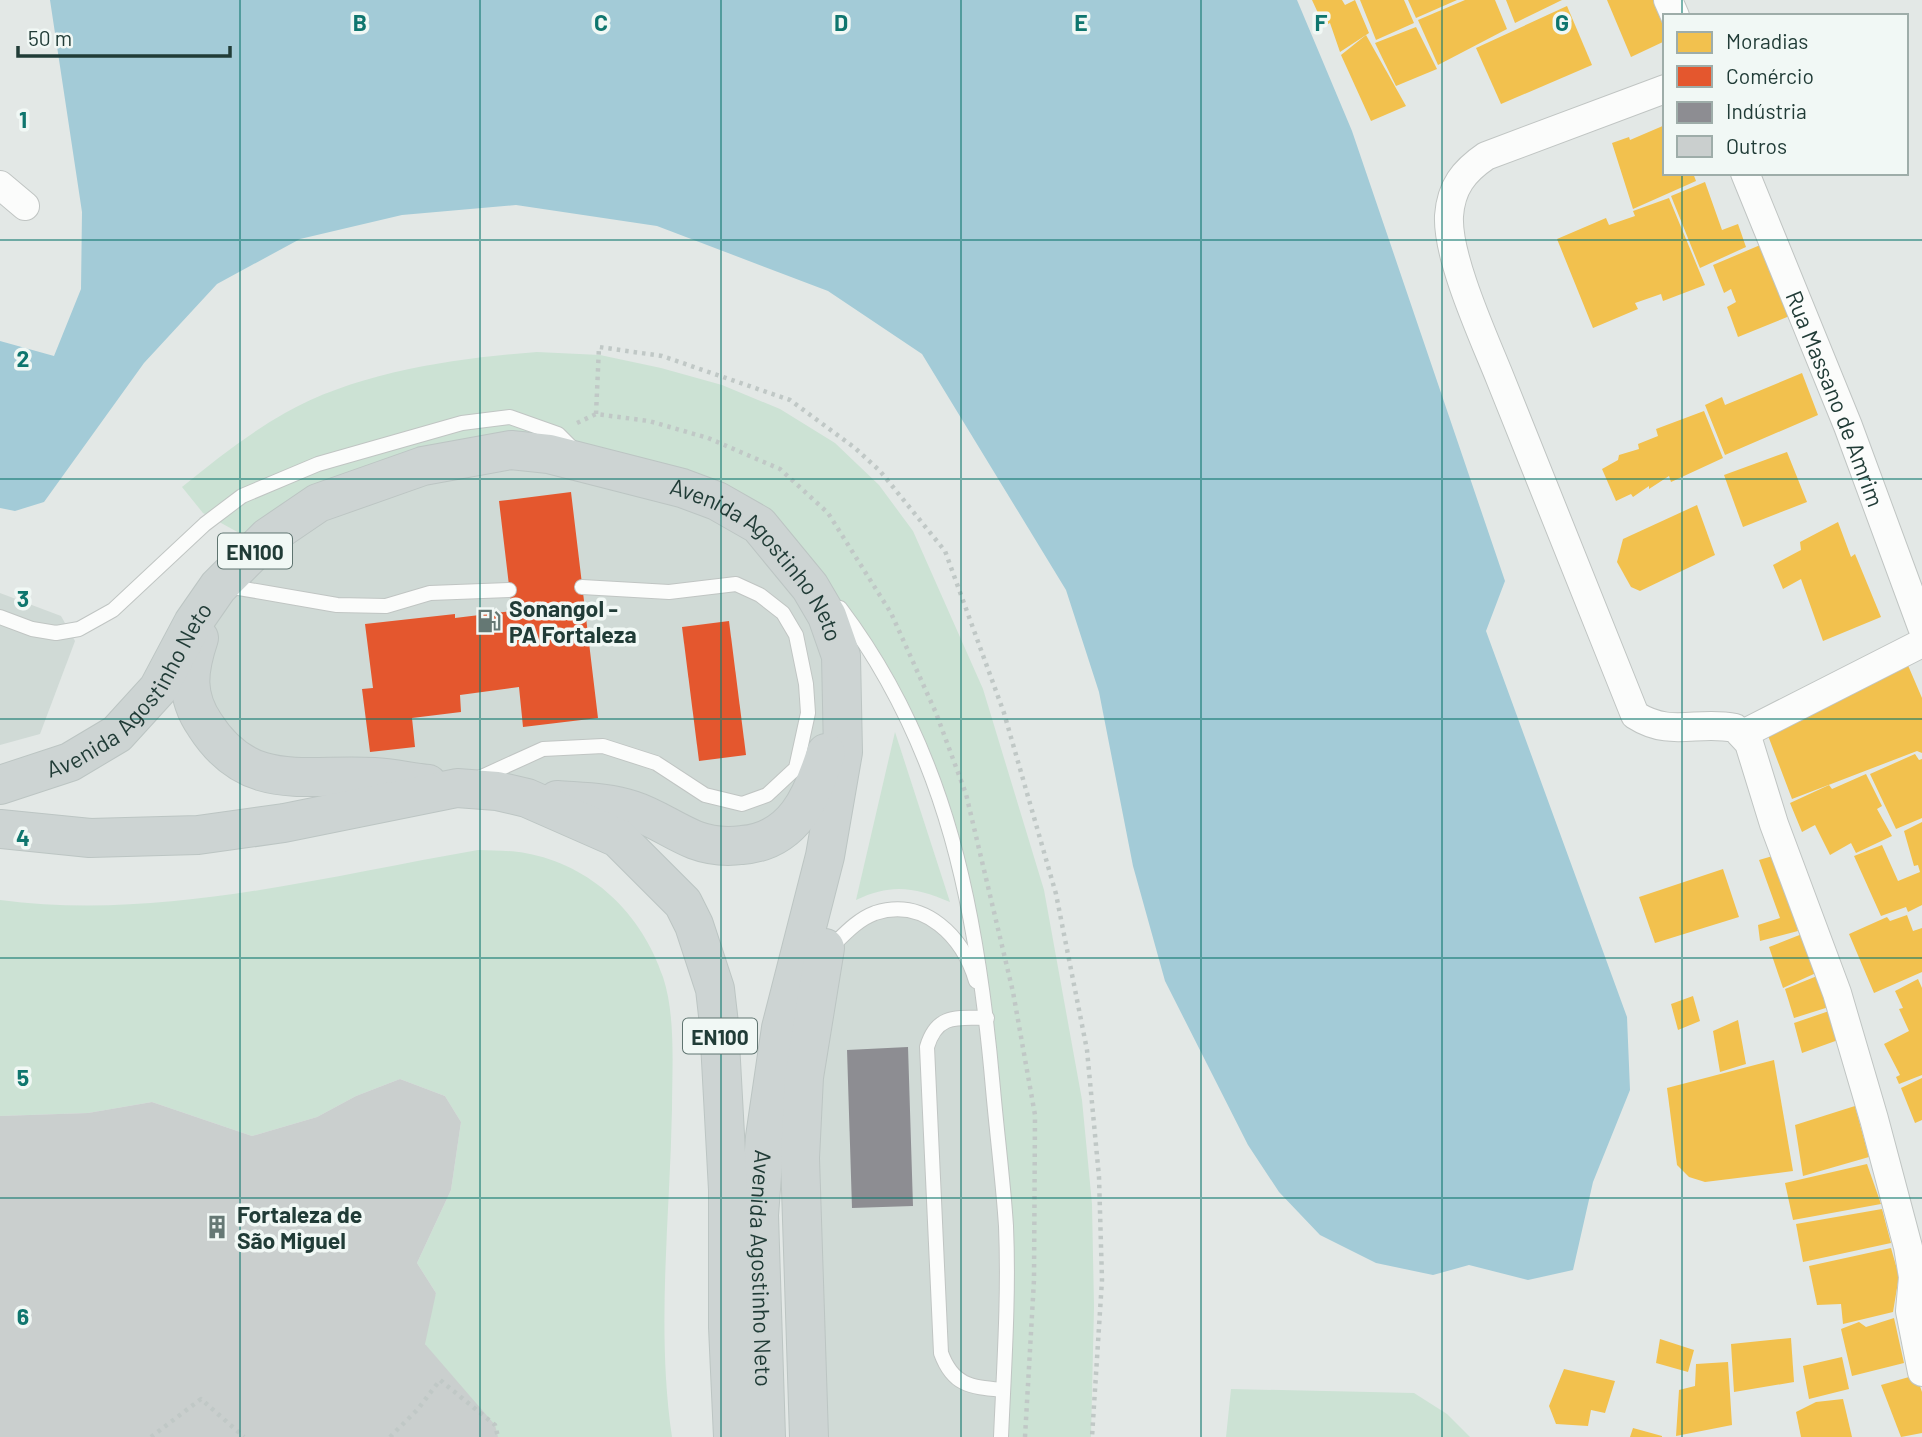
<svg xmlns="http://www.w3.org/2000/svg" width="1922" height="1437" font-family="Barlow,sans-serif">
<rect width="100%" height="100%" fill="#e3e8e6"/>
<g fill="#d0dad6">
<polygon points="511,450 717,501 827,616 828,733 759,845 248,768 189,682 203,625 261,545"/>
<polygon points="0,593 61,616 75,641 40,734 0,745"/>
<polygon points="898,910 939,921 973,971 1006,1227 1001,1437 811,1437 824,953 849,929"/>
</g>
<g fill="#cce2d4">
<path d="M537,352L600,355L661,368L722,385L780,409L835,443L879,485L913,531L983,689L1044,890L1082,1100L1092,1204L1094,1307L1091,1437H1001L1006,1331L987,1015L941,798L875,659L739,512L511,450L261,545L203,513L182,487C215,460 248,434 285,413C357,372 456,358 537,352Z"/>
<path d="M895,732L950,902C915,887 891,883 856,900Z"/>
<path d="M478,850C493,851 510,850 525,853C592,865 642,914 663,977C676,1016 672,1069 672,1109C670,1218 656,1328 672,1437H498L440,1380L421,1334L436,1293L417,1263L451,1190L461,1122L445,1096L400,1079L356,1096L317,1117L252,1136L152,1102L88,1113L0,1116V900C159,921 322,877 478,850Z"/>
<polygon points="1231,1389 1414,1393 1447,1414 1470,1437 1226,1437"/>
</g>
<polygon fill="#a3cbd7" points="50,0 1297,0 1352,131 1505,581 1486,631 1627,1017 1630,1090 1593,1182 1573,1270 1528,1280 1469,1265 1433,1275 1376,1263 1320,1235 1279,1192 1248,1145 1165,981 1133,866 1099,692 1066,590 922,354 828,291 657,226 516,205 402,215 300,239 217,284 144,363 44,502 15,511 0,508 0,341 54,356 81,289 82,212"/>
<g fill="#f2c14e">
<polygon points="1312,0 1342,0 1345,5 1355,0 1369,33 1340,52 1330,23 1324,26"/>
<polygon points="1360,0 1404,0 1414,23 1376,40"/>
<polygon points="1408,0 1457,0 1416,18"/>
<polygon points="1465,0 1495,0 1507,29 1438,65 1418,20"/>
<polygon points="1506,0 1562,0 1515,23"/>
<polygon points="1607,0 1660,0 1665,16 1665,41 1631,57"/>
<polygon points="1567,6 1592,65 1501,104 1476,48"/>
<polygon points="1416,27 1437,69 1396,86 1375,43"/>
<polygon points="1366,35 1406,106 1371,121 1341,55"/>
<polygon points="1665,125 1665,173 1693,173 1696,181 1633,209 1612,143 1629,137 1630,140"/>
<polygon points="1705,182 1722,230 1738,224 1746,247 1700,268 1671,196"/>
<polygon points="1669,198 1705,285 1663,301 1661,294 1635,303 1638,309 1593,328 1557,239 1606,218 1609,225 1635,216 1633,211"/>
<polygon points="1765,243 1792,315 1738,337 1727,307 1736,302 1731,289 1724,293 1713,265"/>
<polygon points="1802,373 1818,415 1725,455 1705,405 1722,397 1725,405"/>
<polygon points="1704,411 1723,458 1671,482 1669,476 1649,489 1649,486 1633,497 1631,494 1616,501 1602,469 1618,460 1619,455 1639,449 1638,444 1658,436 1656,429"/>
<polygon points="1787,452 1807,502 1743,527 1724,475"/>
<polygon points="1697,505 1715,555 1640,591 1631,587 1617,562 1623,539"/>
<polygon points="1838,522 1851,557 1855,554 1881,617 1823,641 1801,579 1783,589 1773,565 1801,550 1800,542"/>
<polygon points="1907,663 1922,698 1922,753 1917,751 1792,799 1767,733"/>
<polygon points="1915,754 1919,760 1922,759 1922,818 1896,829 1870,774"/>
<polygon points="1866,774 1882,806 1877,809 1892,836 1856,853 1851,843 1830,855 1815,825 1802,832 1790,803 1829,785 1832,789"/>
<polygon points="1922,822 1922,905 1908,912 1906,907 1881,916 1854,856 1882,845 1898,881 1920,872 1918,865 1914,866 1904,831"/>
<polygon points="1776,855 1798,931 1760,941 1758,925 1780,918 1759,860"/>
<polygon points="1723,869 1739,917 1655,943 1639,897"/>
<polygon points="1907,915 1913,931 1922,928 1922,972 1874,993 1849,934 1887,917 1890,921"/>
<polygon points="1802,934 1816,973 1783,988 1769,947"/>
<polygon points="1822,974 1832,1006 1794,1018 1785,989"/>
<polygon points="1918,979 1922,988 1922,1075 1899,1084 1896,1077 1900,1075 1884,1044 1909,1031 1899,1009 1903,1008 1895,991"/>
<polygon points="1693,996 1700,1021 1678,1030 1671,1004"/>
<polygon points="1832,1010 1841,1039 1802,1053 1794,1023"/>
<polygon points="1738,1020 1746,1064 1720,1072 1713,1031"/>
<polygon points="1774,1060 1793,1171 1705,1182 1689,1177 1677,1165 1667,1088"/>
<polygon points="1922,1078 1922,1120 1915,1123 1901,1088"/>
<polygon points="1855,1106 1869,1157 1803,1176 1795,1125"/>
<polygon points="1867,1164 1881,1204 1793,1220 1785,1183"/>
<polygon points="1882,1209 1891,1243 1803,1262 1796,1224"/>
<polygon points="1891,1248 1899,1276 1893,1312 1843,1324 1841,1304 1817,1305 1809,1266"/>
<polygon points="1894,1318 1904,1363 1852,1376 1841,1329 1859,1322 1866,1327"/>
<polygon points="1791,1338 1794,1382 1734,1392 1731,1344"/>
<polygon points="1660,1339 1694,1350 1688,1372 1656,1363"/>
<polygon points="1842,1357 1849,1389 1809,1399 1803,1366"/>
<polygon points="1728,1362 1732,1425 1676,1436 1679,1390 1695,1386 1696,1364"/>
<polygon points="1564,1369 1615,1381 1605,1413 1591,1410 1588,1426 1556,1424 1549,1406"/>
<polygon points="1916,1375 1922,1392 1922,1433 1901,1437 1881,1385"/>
<polygon points="1843,1399 1852,1437 1801,1437 1796,1412 1816,1402"/>
<polygon points="1633,1428 1662,1436 1662,1437 1630,1437"/>
</g>
<g fill="#e4572e">
<polygon points="571,492 598,718 523,727 519,687 460,695 461,712 412,718 415,747 370,752 362,689 373,688 365,624 455,614 455,618 512,611 499,501"/>
<polygon points="729,621 746,755 699,761 682,627"/>
</g>
<polygon fill="#8d8d92" points="908,1047 913,1206 852,1208 847,1050"/>
<polygon fill="#cacfce" points="400,1079 445,1096 461,1122 451,1190 417,1263 436,1293 425,1344 495,1425 498,1437 0,1437 0,1116 88,1113 152,1102 252,1136 317,1117 356,1096"/>
<g fill="none" stroke-linecap="round" stroke-linejoin="round">
<g stroke="#c0c5c3" stroke-width="16">
<g id="service">
<polyline points="227,586 337,605 386,606 430,593 509,590"/>
<path d="M840,608C948,751 978,915 993,1089C997,1134 1003,1180 1006,1226C1009,1296 1004,1367 1001,1437"/>
<polyline points="0,617 32,629 56,633 79,629 113,610 205,524 242,496 318,464 462,423 510,417 558,434 573,449"/>
<polyline points="477,779 543,749 603,746 656,763 705,795 742,804 767,795 796,768 808,713 806,684 796,635 783,613 760,595 736,584 669,592 582,587"/>
<path d="M828,950C842,937 856,920 875,913C925,897 963,937 976,981"/>
<path d="M987,1018C958,1018 937,1013 927,1047L941,1353C953,1386 971,1387 1003,1390"/>
</g>
</g>
<g stroke="#c0c5c3" stroke-width="30">
<g id="minor">
<polyline points="1668,0 1675,16"/>
<path d="M1665,89L1486,156C1464,171 1451,187 1449,216C1447,258 1484,338 1500,378C1545,491 1590,603 1635,715C1671,738 1697,720 1735,728L1749,743L1774,824L1837,993L1874,1119L1908,1247L1913,1277L1910,1311L1922,1372"/>
<path id="s1" d="M1745,173L1848,426L1922,627"/>
<polyline points="0,185 25,206"/>
<polyline points="1743,734 1922,643"/>
</g>
</g>
<g stroke="#bcc5c3" stroke-width="40">
<g id="primary">
<path d="M199,638C188,671 185,696 205,725C249,794 304,773 374,777C392,778 410,782 428,784"/>
<path id="s2" d="M0,785L70,762L117,734L158,689L193,623L218,587L268,537L318,503L423,466L511,450L549,454L682,488L717,501L759,525L810,587L827,616L841,656L843,752L825,856L781,1028L765,1137L759,1215L766,1437"/>
<path d="M557,800C582,802 608,802 632,810C654,817 673,831 695,840C711,846 726,847 742,845C794,841 812,797 826,753"/>
<polyline points="0,829 90,838 198,835 284,823 457,788 497,791 527,798 618,838 683,903 694,925 715,989 719,1024 728,1190 728,1327 733,1437"/>
<polyline points="809,1437 800,1158 804,1077 825,948"/>
</g>
</g>
<g stroke="#c0c8c6" stroke-width="4.5" stroke-dasharray="3.5 5" stroke-linecap="butt">
<polyline points="596,414 599,347 662,356 790,400 855,448 880,471 945,551 1004,713 1056,894 1087,1050 1099,1177 1102,1280 1092,1437"/>
<polyline points="577,423 596,414 649,421 708,438 780,469 828,513 891,613 936,713 966,794 1013,992 1035,1115 1034,1280 1025,1437"/>
<polyline points="151,1437 201,1399 244,1437"/>
<polyline points="390,1437 418,1409 440,1380 495,1425 498,1437"/>
</g>
<use href="#service" stroke="#fbfcfb" stroke-width="14"/>
<use href="#minor" stroke="#fbfcfb" stroke-width="28"/>
<use href="#primary" stroke="#cdd4d3" stroke-width="38"/>
</g>
<path fill="none" stroke="#0f766e" stroke-width="2" stroke-opacity="0.55" d="M240,0V1437M480,0V1437M721,0V1437M961,0V1437M1201,0V1437M1442,0V1437M1682,0V16M1682,173V1437M0,240H1922M0,479H1922M0,719H1922M0,958H1922M0,1198H1922"/>
<defs>
<g id="fuel-bare" transform="scale(1.89)"><path d="M-5.5-6h7V0h2V4h1.3V-2.5L3-4.5l.8-.8L6-3V5H2.5V1h-1V6h-7ZM-4.2-4.7v3.2H.2V-4.7Z" fill="#657874" stroke="#f1f8f5" stroke-width="2.5" paint-order="stroke"/></g>
<g id="building-bare" transform="scale(1.89)"><path d="M-4-6H4V6H1V3H-1V6H-4ZM-2.5-4.3h1.7v1.8h-1.7ZM.8-4.3h1.7v1.8H.8ZM-2.5-1h1.7V.8h-1.7ZM.8-1h1.7V.8H.8Z" fill="#657874" stroke="#f1f8f5" stroke-width="2.5" paint-order="stroke"/></g>
</defs>
<g fill-rule="evenodd">
<use href="#fuel-bare" x="489" y="621"/>
<use href="#building-bare" x="217" y="1227"/>
</g>
<g text-anchor="middle" dominant-baseline="central" stroke-width="7" stroke-linejoin="round" paint-order="stroke">
<g fill="#f1f8f5" stroke="#5f7470" stroke-width="2">
<rect x="218" y="533.5" width="74" height="35" rx="5"/>
<rect x="683" y="1018.5" width="74" height="35" rx="5"/>
</g>
<g font-size="21" font-weight="bold" fill="#213c37">
<text x="255" y="551">EN100</text>
<text x="720" y="1036">EN100</text>
</g>
<g font-size="23" fill="#213c37" stroke="#f1f8f5">
<text stroke="none"><textPath href="#s1" startOffset="243">Rua Massano de Amrim</textPath></text>
<text stroke="none"><textPath href="#s2" startOffset="922">Avenida Agostinho Neto</textPath></text>
<text stroke="none"><textPath href="#s2" startOffset="168">Avenida Agostinho Neto</textPath></text>
<text stroke="none"><textPath href="#s2" startOffset="1678">Avenida Agostinho Neto</textPath></text>
</g>
<g font-size="23" font-weight="bold" fill="#213c37" stroke="#f1f8f5" text-anchor="start">
<text x="509" y="608">Sonangol -<tspan x="509" dy="26">PA Fortaleza</tspan></text>
<text x="237" y="1214">Fortaleza de<tspan x="237" dy="26">São Miguel</tspan></text>
</g>
</g>
<g font-size="23" text-anchor="middle" font-weight="bold" fill="#0f766e" stroke="#f1f8f5" stroke-width="7" stroke-linejoin="round" paint-order="stroke">
<text x="360" y="31">B</text>
<text x="601" y="31">C</text>
<text x="841" y="31">D</text>
<text x="1081" y="31">E</text>
<text x="1321" y="31">F</text>
<text x="1562" y="31">G</text>
<text x="23" y="128">1</text>
<text x="23" y="367">2</text>
<text x="23" y="607">3</text>
<text x="23" y="846">4</text>
<text x="23" y="1086">5</text>
<text x="23" y="1325">6</text>
</g>
<rect x="1663" y="14" width="245" height="161" fill="#f1f8f5" stroke="#9eada9" stroke-width="2"/>
<rect x="1677" y="32" width="35" height="21" fill="#f2c14e" stroke="#9eada9" stroke-width="2"/>
<text x="1726" y="49" font-size="21" fill="#213c37">Moradias</text>
<rect x="1677" y="66" width="35" height="21" fill="#e4572e" stroke="#9eada9" stroke-width="2"/>
<text x="1726" y="84" font-size="21" fill="#213c37">Comércio</text>
<rect x="1677" y="102" width="35" height="21" fill="#8d8d92" stroke="#9eada9" stroke-width="2"/>
<text x="1726" y="119" font-size="21" fill="#213c37">Indústria</text>
<rect x="1677" y="136" width="35" height="21" fill="#cacfce" stroke="#9eada9" stroke-width="2"/>
<text x="1726" y="154" font-size="21" fill="#213c37">Outros</text>
<path d="M18 46v10h212v-10" fill="none" stroke="#213c37" stroke-width="3.5"/>
<text x="28" y="46" font-size="21" fill="#213c37" stroke="#f1f8f5" stroke-width="5" paint-order="stroke">50 m</text>
</svg>
